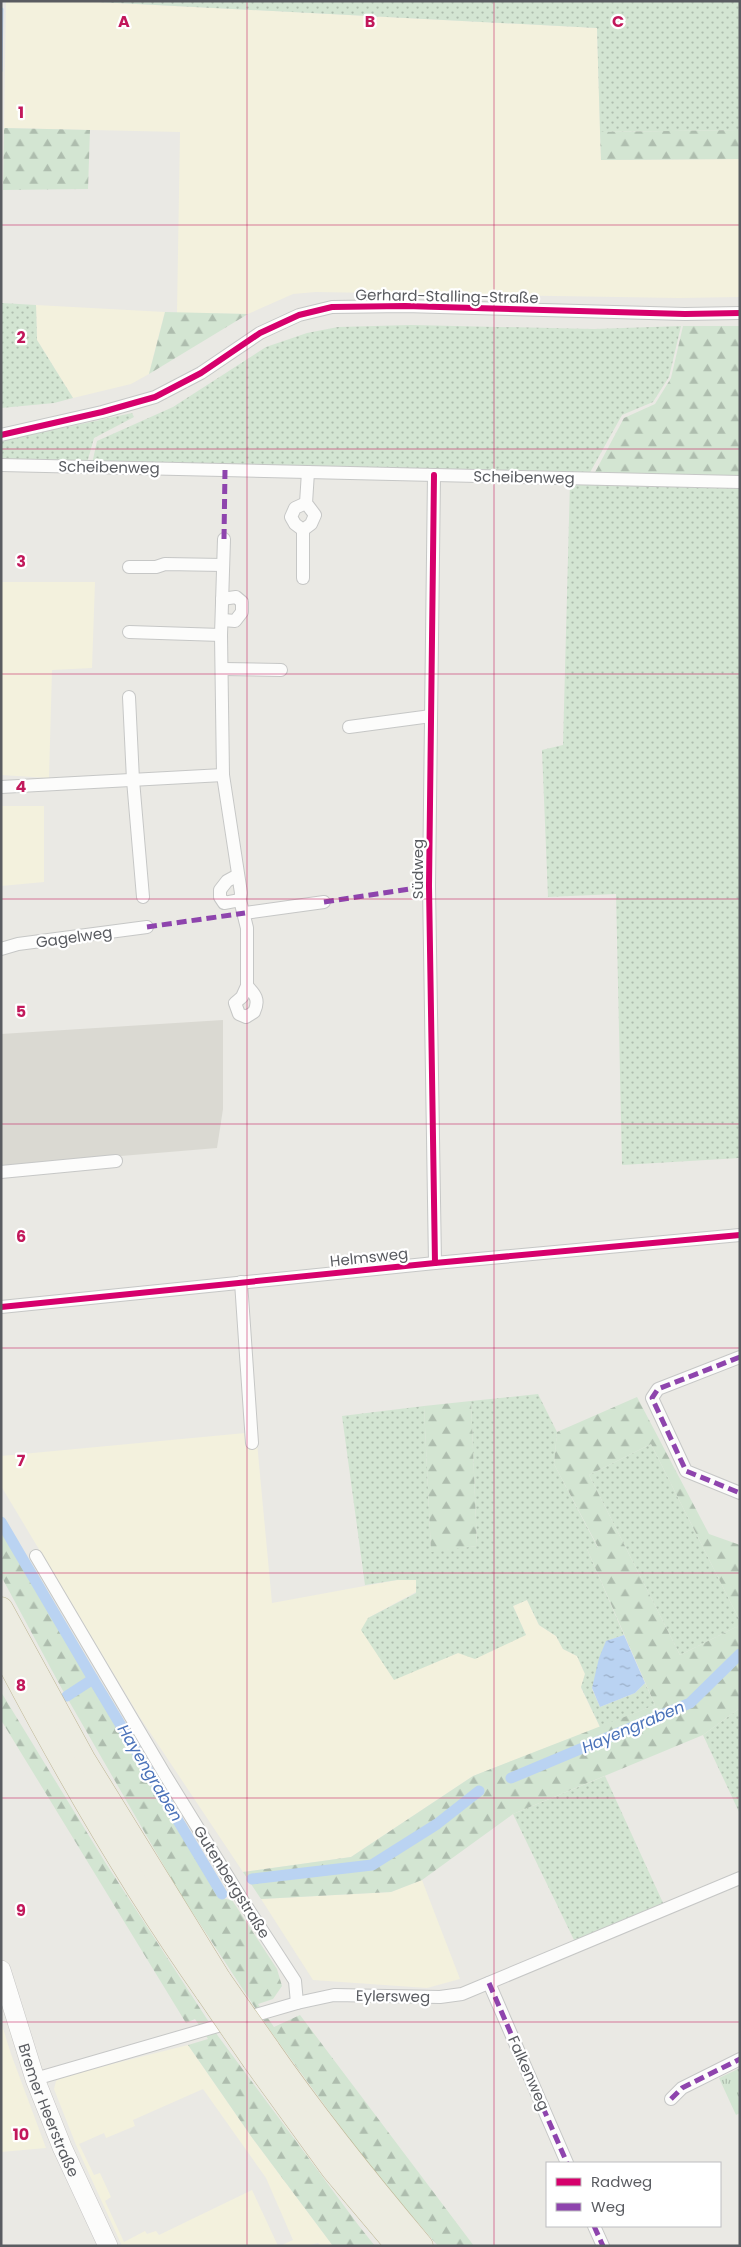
<svg xmlns="http://www.w3.org/2000/svg" width="741" height="2247" font-family="Poppins,sans-serif">
<defs>
<pattern id="grass-dots" width="8" height="8" patternUnits="userSpaceOnUse" patternTransform="scale(1.25)"><rect width="8" height="8" fill="#d3e5d2"/><path d="M2 2h.1M6 6h.1" fill="none" stroke="#aebdae" stroke-width="1.8" stroke-linecap="round"/></pattern>
<pattern id="forest-firs" width="22" height="20" patternUnits="userSpaceOnUse" patternTransform="scale(1.25)"><rect width="22" height="20" fill="#d3e5d2"/><path d="M5 1l3.5 6h-7zM16 11l3.5 6h-7z" fill="#aebdae"/></pattern>
<pattern id="park-tufts" width="24" height="20" patternUnits="userSpaceOnUse" patternTransform="scale(1.25)"><rect width="24" height="20" fill="#d3e5d2"/><path d="M3 7l-1-3M5 7V3M7 7l1-3M15 17l-1-3M17 17v-4M19 17l1-3" fill="none" stroke="#aebdae"/></pattern>
<pattern id="water-ripples" width="26" height="14" patternUnits="userSpaceOnUse" patternTransform="scale(1.25)"><rect width="26" height="14" fill="#bad3f2"/><path d="M2 4q2-2 4 0t4 0M15 11q2-2 4 0t4 0" fill="none" stroke="#9aaec7"/></pattern>
</defs>
<rect width="100%" height="100%" fill="#eae9e4"/>
<g fill="#f3f1dd">
<polygon points="6,1 79,1 597,28 601,160 740,159 740,297 679,298 316,292 293,294 248,314 177,313 180,132 4,128"/>
<polygon points="36,305 165,312 149,374 131,384 73,398 37,340"/>
<polygon points="1,582 95,582 92,668 52,670 49,778 1,775"/>
<polygon points="1,806 44,806 44,882 1,886"/>
<polygon points="256,1432 272,1603 397,1580 416,1579 416,1592 368,1618 394,1679 458,1653 526,1635 513,1606 527,1600 539,1625 556,1636 563,1649 577,1656 585,1674 581,1688 600,1727 473,1776 351,1857 243,1872 141,1719 1,1486 1,1456"/>
<polygon points="422,1880 460,1979 427,1988 313,1980 261,1899 391,1892"/>
<polygon points="1,2022 11,2054 46,2148 1,2152"/>
<polygon points="188,2045 253,2139 333,2246 321,2246 318,2243 306,2246 280,2246 293,2240 266,2178 203,2089 133,2120 135,2126 106,2138 104,2133 79,2144 94,2175 100,2173 111,2197 105,2201 124,2242 145,2231 147,2234 156,2231 159,2235 252,2190 278,2246 122,2246 76,2145 54,2089 56,2081 64,2076"/>
</g>
<polygon fill="#dad9d2" points="223,1020 223,1109 217,1148 1,1166 1,1034"/>
<g fill="url(#grass-dots)">
<polygon points="79,1 740,1 740,130 600,132 597,28"/>
<polygon points="2,303 36,305 37,340 73,398 54,403 1,408"/>
<polygon points="411,325 594,329 681,326 669,377 653,402 622,415 588,476 92,464 97,441 173,407 266,347 307,333 338,327"/>
<polygon points="132,413 134,417 94,438 87,463 1,459 1,438 68,427"/>
<polygon points="570,481 740,485 740,1158 622,1165 616,894 548,897 542,750 563,745"/>
<polygon points="538,1394 557,1432 554,1464 598,1548 587,1549 624,1635 606,1641 592,1689 600,1707 635,1693 645,1683 655,1705 600,1727 581,1687 585,1674 577,1656 563,1649 556,1636 539,1625 527,1600 513,1606 526,1635 475,1659 458,1653 394,1680 361,1630 368,1618 416,1593 416,1580 397,1580 365,1585 342,1416 424,1406 431,1551 477,1546 471,1401"/>
<polygon points="651,1444 740,1621 740,1625 680,1655 589,1475"/>
<polygon points="740,1708 740,1814 703,1735"/>
<polygon points="605,1776 664,1905 575,1942 513,1814"/>
</g>
<g fill="url(#forest-firs)">
<polygon points="4,128 90,130 88,189 3,190"/>
<polygon points="740,130 740,159 601,160 600,132"/>
<polygon points="165,312 248,314 149,374"/>
<polygon points="683,326 740,326 740,477 593,476 624,418 655,404 671,378"/>
<polygon points="637,1397 709,1534 740,1545 740,1621 651,1444 589,1475 680,1655 740,1625 740,1708 703,1735 513,1814 422,1880 391,1892 261,1899 243,1872 351,1857 473,1776 655,1705 587,1549 598,1547 554,1464 557,1432"/>
<polygon points="471,1401 477,1546 431,1552 424,1406"/>
<polygon points="1,1527 220,1898 232,1900 277,1969 282,1986 273,1999 258,2004 274,2027 300,2015 474,2246 438,2246 369,2166 269,2029 179,1892 62,1689 1,1576"/>
<polygon points="1,1692 105,1862 218,2036 359,2226 375,2246 333,2246 253,2139 188,2045 208,2039 195,2019 186,2023 1,1720"/>
</g>
<polygon fill="url(#park-tufts)" points="740,2068 740,2113 736,2115 719,2078"/>
<polygon fill="url(#water-ripples)" points="624,1635 645,1683 635,1693 600,1707 592,1688 599,1658 606,1641"/>
<g fill="none" stroke-linecap="round" stroke-linejoin="round">
<polyline stroke="#bad3f2" stroke-width="3" points="1,71 2,9"/>
<g stroke="#bad3f2" stroke-width="11">
<polyline points="1,1522 93,1679"/>
<polyline points="67,1696 93,1679 222,1894"/>
<polyline points="511,1778 690,1703 740,1654"/>
<polyline points="252,1879 372,1865 437,1824 479,1791"/>
</g>
<g stroke="#c6c7c6" stroke-width="14">
<g id="street">
<polyline points="1,435 102,412 155,397 201,373 260,333 299,315 332,307 405,306 685,314 740,313"/>
<polyline points="1,465 740,482"/>
<polyline points="434,475 429,886 435,1263"/>
<polyline points="306,503 315,515 311,524 303,530 295,524 291,517 295,508 306,503 308,472"/>
<polyline points="224,539 221,635 223,775 241,893 240,900 224,903 220,897 220,890 227,881 238,875"/>
<polyline points="129,567 156,567 165,564 223,565"/>
<polyline points="303,578 303,530"/>
<polyline points="222,599 236,597 242,602 242,612 235,621 223,620"/>
<polyline points="129,632 221,635"/>
<polyline points="223,669 281,670"/>
<polyline points="129,697 133,780 143,897"/>
<polyline points="349,727 431,716"/>
<polyline points="1,787 223,775"/>
<path d="M240,900L247,928V986L242,997L235,1003L239,1014L246,1017L254,1012C260,1000 255,994 247,986"/>
<polyline points="245,913 324,902"/>
<polyline points="1,949 18,944 147,927"/>
<polyline points="1,1172 116,1161"/>
<polyline points="241,1282 252,1443"/>
<polyline points="1,1307 435,1263 740,1235"/>
<polyline points="740,1357 658,1389 652,1398 686,1471 740,1493"/>
<polyline points="36,1556 164,1773 241,1898 295,1981 297,2003"/>
<polyline points="489,1983 567,2163"/>
<polyline points="35,2079 297,2003 334,1995 440,1997 462,1994 740,1878"/>
<polyline points="671,2099 682,2088 740,2059"/>
<polyline points="594,2226 603,2246"/>
</g>
</g>
<g stroke="#c7c6c5" stroke-width="20">
<g id="secondary">
<path id="s1" d="M1,1970L35,2079L62,2147L108,2246"/>
</g>
</g>
<g stroke="#beb694" stroke-width="25">
<g id="highway">
<polyline points="1,1609 83,1759 220,1981"/>
<path d="M1,1647C63,1766 131,1884 208,1993"/>
<path d="M267,2048C315,2117 367,2182 421,2246"/>
<polyline points="254,2060 333,2169 398,2246"/>
</g>
</g>
<use href="#street" stroke="#fcfcfb" stroke-width="12"/>
<use href="#secondary" stroke="#fcfcfb" stroke-width="19"/>
<use href="#highway" stroke="#edece1" stroke-width="24"/>
<g stroke="#beb694" stroke-width="25" stroke-linecap="butt">
<g id="highway-bridge">
<polyline points="220,1981 267,2048"/>
<polyline points="208,1993 254,2060"/>
</g>
</g>
<use href="#highway-bridge" stroke="#edece1" stroke-width="24"/>
<g stroke="#8e44ad" stroke-width="5" stroke-dasharray="10 5" stroke-linecap="butt">
<polyline points="224,539 225,470"/>
<polyline points="324,902 429,886"/>
<polyline points="147,927 245,913"/>
<polyline points="740,1357 658,1389 652,1398 686,1471 740,1493"/>
<polyline points="489,1983 567,2163"/>
<polyline points="671,2099 682,2088 740,2059"/>
<polyline points="594,2226 603,2246"/>
</g>
<g stroke="#fff" stroke-width="9">
<g id="cycleway">
<polyline points="1,435 102,412 155,397 201,373 260,333 299,315 332,307 405,306 685,314 740,313"/>
<polyline points="434,475 429,886 435,1263"/>
<polyline points="1,1307 435,1263 740,1235"/>
</g>
</g>
<use href="#cycleway" stroke="#d6006c" stroke-width="6"/>
</g>
<path fill="none" stroke="#c2185b" stroke-width="1" stroke-opacity="0.55" d="M247,1V2246M494,1V2246M1,225H740M1,449H740M1,674H740M1,899H740M1,1124H740M1,1348H740M1,1573H740M1,1798H740M1,2022H740"/>
<g text-anchor="middle" dominant-baseline="central" stroke-width="4.5" stroke-linejoin="round" paint-order="stroke">
<g font-size="15" fill="#5a5c61" stroke="#fff">
<text transform="translate(447 296) rotate(1)">Gerhard-Stalling-Straße</text>
<text transform="translate(109 467) rotate(1)">Scheibenweg</text>
<text transform="translate(524 477) rotate(1)">Scheibenweg</text>
<text transform="translate(417 869) rotate(-90)">Südweg</text>
<text transform="translate(74 937) rotate(-8)">Gagelweg</text>
<text transform="translate(369 1257) rotate(-6)">Helmsweg</text>
<text transform="translate(232 1882) rotate(58)">Gutenbergstraße</text>
<text transform="translate(393 1996) rotate(1)">Eylersweg</text>
<text transform="translate(529 2073) rotate(66)">Falkenweg</text>
<text stroke="none"><textPath href="#s1" startOffset="148">Bremer Heerstraße</textPath></text>
</g>
<g font-size="16" font-style="italic" fill="#4a72b9" stroke="#fff">
<text transform="translate(633 1727) rotate(-23)">Hayengraben</text>
<text transform="translate(150 1773) rotate(59)">Hayengraben</text>
</g>
</g>
<g font-size="16" text-anchor="middle" font-weight="bold" fill="#c2185b" stroke="#fff" stroke-width="4.5" stroke-linejoin="round" paint-order="stroke">
<text x="124" y="27">A</text>
<text x="370" y="27">B</text>
<text x="618" y="27">C</text>
<text x="21" y="118">1</text>
<text x="21" y="343">2</text>
<text x="21" y="567">3</text>
<text x="21" y="792">4</text>
<text x="21" y="1017">5</text>
<text x="21" y="1242">6</text>
<text x="21" y="1466">7</text>
<text x="21" y="1691">8</text>
<text x="21" y="1916">9</text>
<text x="21" y="2140">10</text>
</g>
<rect width="741" height="2247" fill="none" stroke="#5a5c61" stroke-width="5"/>
<rect x="546" y="2162" width="175" height="65" fill="#ffffff" stroke="#bdbec0"/>
<rect x="556" y="2178" width="25" height="8" fill="#d6006c" stroke="#bdbec0"/>
<text x="591" y="2187" font-size="15" fill="#5a5c61">Radweg</text>
<rect x="556" y="2203" width="25" height="8" fill="#8e44ad" stroke="#bdbec0"/>
<text x="591" y="2212" font-size="15" fill="#5a5c61">Weg</text>
</svg>
